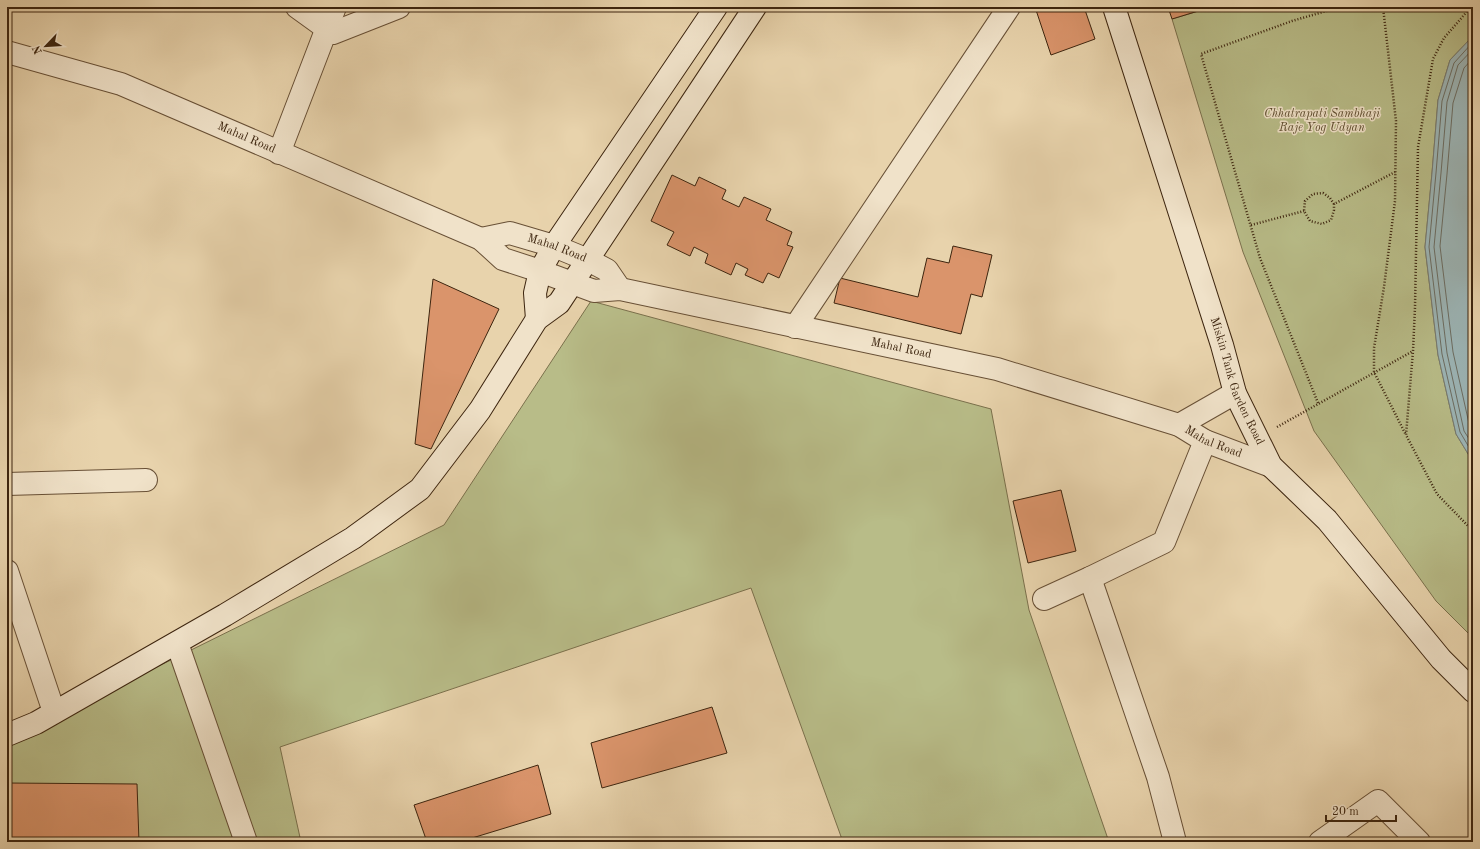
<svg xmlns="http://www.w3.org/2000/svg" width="1480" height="849" font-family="'Old Standard TT',serif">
<rect width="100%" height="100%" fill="#e8d3ac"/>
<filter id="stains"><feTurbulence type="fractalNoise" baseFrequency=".005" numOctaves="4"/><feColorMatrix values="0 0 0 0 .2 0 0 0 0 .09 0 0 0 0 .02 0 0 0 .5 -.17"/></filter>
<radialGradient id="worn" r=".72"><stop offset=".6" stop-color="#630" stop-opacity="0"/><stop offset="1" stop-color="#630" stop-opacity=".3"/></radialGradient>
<g fill="#b8bc88" stroke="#7a704c">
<polygon points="1212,7 1473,7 1473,36 1450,60 1438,100 1432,173 1425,247 1438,355 1456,434 1473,462 1473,638 1436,601 1314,431 1243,252 1172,19"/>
<polygon points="591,301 991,409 1029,610 1109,842 843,842 751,588 280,747 301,842 7,842 7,741 444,525"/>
</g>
<polygon fill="#9cb5b6" stroke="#767b73" points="1473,36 1473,462 1456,434 1438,355 1425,247 1432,173 1438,100 1450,60"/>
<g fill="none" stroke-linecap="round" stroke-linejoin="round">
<g stroke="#6c6d62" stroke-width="1">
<polyline points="1473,42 1454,63 1442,101 1436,173 1429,247 1442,354 1460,432 1473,454"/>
<polyline points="1473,49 1458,65 1447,102 1441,173 1434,247 1447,353 1464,431 1473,445"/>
<polyline points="1473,58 1464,68 1453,103 1447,174 1440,246 1453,352 1470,428 1473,433"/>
</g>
</g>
<g fill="#da946b" stroke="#3d250f">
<polygon points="1035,7 1084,7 1095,39 1051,55"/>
<polygon points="1168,7 1207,7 1208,8 1172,19"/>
<polygon points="672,175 695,186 699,177 726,190 722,199 739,207 744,197 771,209 766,220 792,232 787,245 793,247 779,278 768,273 763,283 745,275 748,269 736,263 731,275 705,263 708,254 694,247 690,256 667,245 674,232 651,221"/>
<polygon points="953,246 992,255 982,297 971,294 961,334 834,303 840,278 918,297 927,258 949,263"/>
<polygon points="433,279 499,309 431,449 415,444"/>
<polygon points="1061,490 1076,551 1028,563 1013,501"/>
<polygon points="712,707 727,753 602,788 591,743"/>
<polygon points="538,765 551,814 459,842 427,842 414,805"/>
<polygon points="7,783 137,784 139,842 8,842"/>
</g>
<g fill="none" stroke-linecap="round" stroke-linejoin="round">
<g stroke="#685036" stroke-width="24">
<g id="minor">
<polyline points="297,7 333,33 399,7"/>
<polyline points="279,153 335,7"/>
<polyline points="795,327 1009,7"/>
<polyline points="7,484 146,480"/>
<polyline points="7,571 54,712"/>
<polyline points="1090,578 1158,777 1175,842"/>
<polyline points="1044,599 1090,578 1164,542 1205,441"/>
<polyline points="177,643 246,842"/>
<polyline points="1320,842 1378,801 1419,842"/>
</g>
</g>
<g stroke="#685036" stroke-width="24">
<g id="tertiary">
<path id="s1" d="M7,52L121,84L481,239L503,259L540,271L594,291L620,289L997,369L1179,425L1205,441L1271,466"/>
<path id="s2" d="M481,239L510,233L554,246L588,260L607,270L620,289"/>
<polyline points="1179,425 1235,393"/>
</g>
</g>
<g stroke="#3d250f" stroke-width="24">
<g id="secondary">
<path id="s3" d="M1114,7L1222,345L1235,393L1271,466L1327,520L1441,659L1473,691"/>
<polyline points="537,319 535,293 540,271 554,246 716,7"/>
<polyline points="7,735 36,723 225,615 353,538 420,489 480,410 537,319 559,303 755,7"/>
</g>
</g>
<g stroke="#3d250f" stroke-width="2.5" stroke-dasharray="1 2" stroke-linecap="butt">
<polyline points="1383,7 1396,121 1395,201 1384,287 1374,348 1374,372 1406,435"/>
<polyline points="1471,7 1444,38 1433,59 1418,147 1415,307 1413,351 1406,435 1437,494 1473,531"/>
<polyline points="1334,204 1330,198 1323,193 1313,194 1305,201 1304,211 1310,221 1322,224 1331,220 1334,210 1334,204 1395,172"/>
<polyline points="1251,225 1304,211"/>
<polyline points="1318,403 1260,258 1201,54 1292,21 1340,7"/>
<polyline points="1277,427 1413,351"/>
</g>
<use href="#minor" stroke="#f0e2c9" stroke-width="22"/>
<use href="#tertiary" stroke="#f0e2c9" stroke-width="22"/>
<use href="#secondary" stroke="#f0e2c9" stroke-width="22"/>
</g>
<g text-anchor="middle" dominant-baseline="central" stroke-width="3" stroke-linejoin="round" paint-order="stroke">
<g font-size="12" font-style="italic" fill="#5c4b2d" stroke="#f0e2c9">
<text x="1322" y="114">Chhatrapati Sambhaji<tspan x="1322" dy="14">Raje Yog Udyan</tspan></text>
</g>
<g font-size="12" fill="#3d250f" stroke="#f0e2c9">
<text stroke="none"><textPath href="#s1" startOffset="255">Mahal Road</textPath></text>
<text stroke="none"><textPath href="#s2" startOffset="79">Mahal Road</textPath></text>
<text stroke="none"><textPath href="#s1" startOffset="950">Mahal Road</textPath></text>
<text stroke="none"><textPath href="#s3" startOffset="394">Miskin Tank Garden Road</textPath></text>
<text stroke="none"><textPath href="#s1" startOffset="1277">Mahal Road</textPath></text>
</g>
</g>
<rect width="1480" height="849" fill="none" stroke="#e8d3ac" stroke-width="24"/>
<rect x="8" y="8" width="1464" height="833" fill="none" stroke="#3d250f" stroke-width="2"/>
<rect x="12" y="12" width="1456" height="825" fill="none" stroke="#3d250f"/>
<g transform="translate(46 46) rotate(245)" stroke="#f0e2c9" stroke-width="3" paint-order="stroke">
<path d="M0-3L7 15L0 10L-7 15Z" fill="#3d250f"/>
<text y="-6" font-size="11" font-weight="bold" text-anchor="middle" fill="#3d250f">N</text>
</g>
<path d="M1326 815v6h70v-6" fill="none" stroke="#3d250f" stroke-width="2"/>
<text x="1332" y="815" font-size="12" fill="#3d250f" stroke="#f0e2c9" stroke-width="3" paint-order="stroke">20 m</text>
<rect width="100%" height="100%" filter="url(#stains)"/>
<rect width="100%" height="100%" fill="url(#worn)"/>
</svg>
